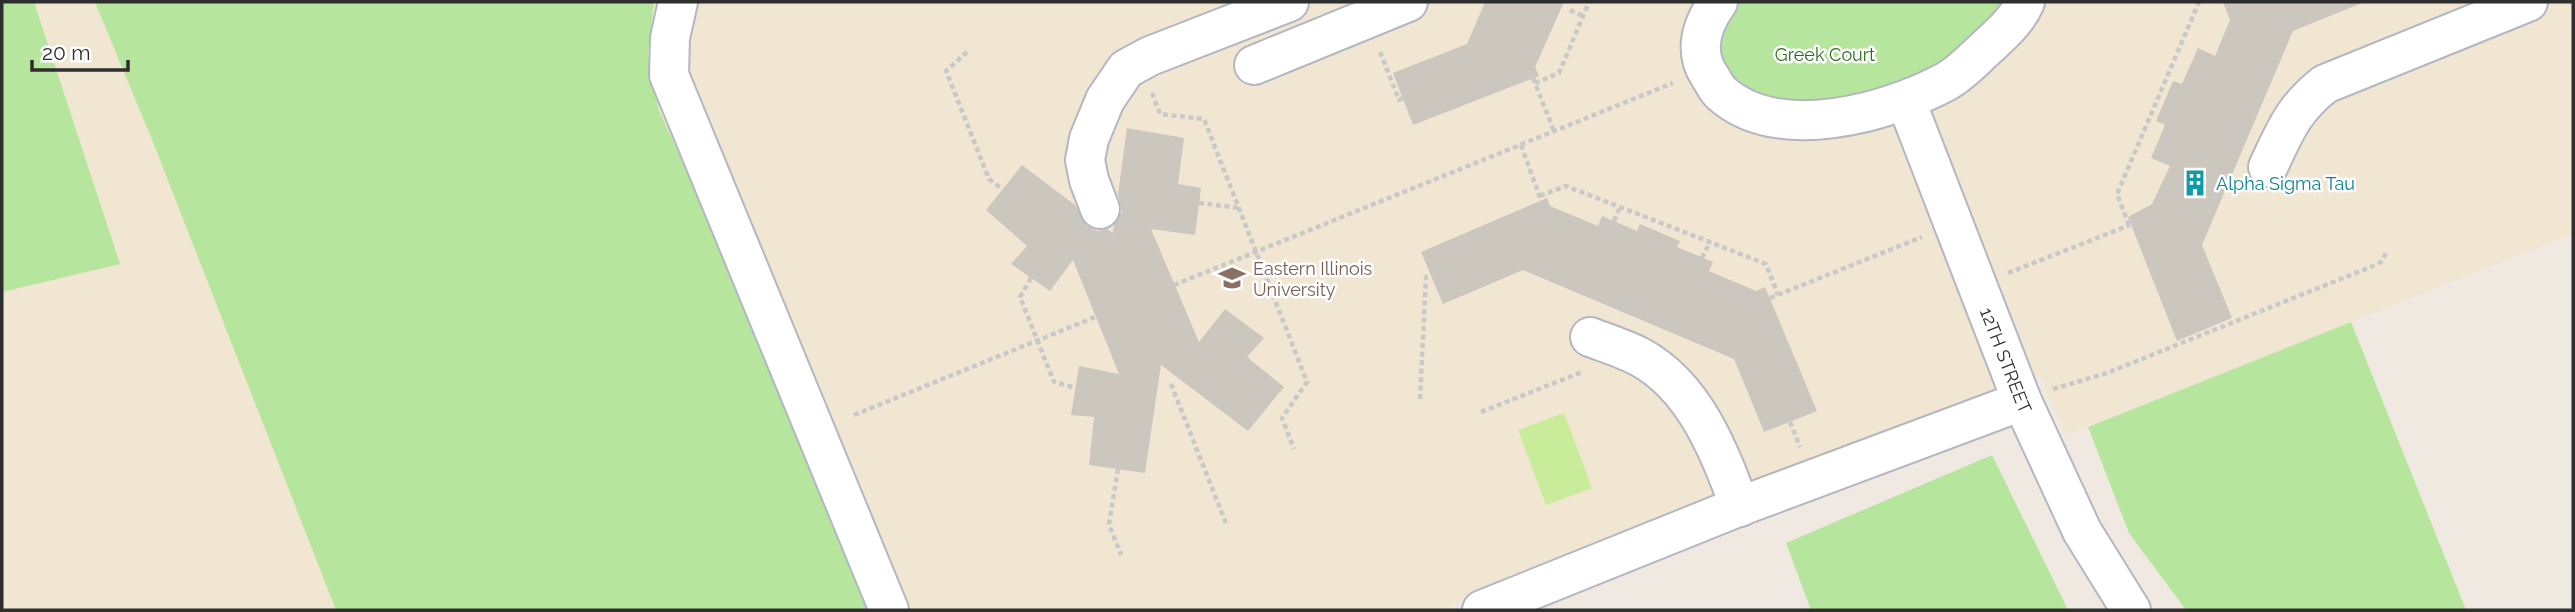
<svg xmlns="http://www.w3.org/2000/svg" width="2575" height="612" font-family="Raleway,sans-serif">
<rect width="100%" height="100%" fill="#efe9e1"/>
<polygon fill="#f0e6d1" points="2,2 2573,2 2573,234 2065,435 2039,374 1807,463 1441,610 2,610"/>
<g fill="#b6e59e">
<polygon points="2,2 34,2 120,264 2,292"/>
<polygon points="95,2 654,2 648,52 658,108 765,346 871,610 336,610 153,142"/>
<polygon points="1732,2 2011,2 1971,48 1870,101 1769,106 1720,71 1715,31"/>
<polygon points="2351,322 2466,610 2186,610 2129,533 2088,427"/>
<polygon points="1992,455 2068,610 1811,610 1786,543"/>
</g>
<polygon fill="#c9ec9a" points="1564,413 1592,488 1546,505 1518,430"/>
<g fill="#cbc7bf">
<polygon points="1485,2 1564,2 1535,67 1539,76 1413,125 1393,73 1467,44"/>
<polygon points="2223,2 2362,3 2293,31 2202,245 2232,318 2177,341 2128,217 2152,204 2170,166 2151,158 2165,125 2156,121 2173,81 2182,84 2198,48 2215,56 2230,20"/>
<polygon points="1127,128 1184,138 1178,184 1201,188 1195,235 1151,229 1199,342 1225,309 1264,338 1247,357 1284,387 1248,431 1161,365 1145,473 1089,465 1094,417 1071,415 1079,366 1119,374 1073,260 1050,291 1011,264 1027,246 986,210 1022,165 1075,205 1087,226 1097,231 1107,229 1113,233 1114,225 1122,212 1118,194"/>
<polygon points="1547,198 1550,206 1598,226 1602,216 1637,231 1640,224 1680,241 1677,247 1713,262 1709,271 1756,291 1765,287 1817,411 1764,432 1734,359 1523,270 1443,304 1421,252"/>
</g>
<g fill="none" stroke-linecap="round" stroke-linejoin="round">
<g stroke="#b4b7c1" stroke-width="42">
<g id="minor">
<polyline points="678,2 670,38 669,75 889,610"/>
<path d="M1718,2C1702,24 1693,50 1709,75C1713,81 1716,88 1721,93C1778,144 1888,113 1947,81C1961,73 1973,60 1984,50C1999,36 2017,21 2025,2"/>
<polyline points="1254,65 1408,2"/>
<path id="s1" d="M1906,101L2022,401L2082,531L2131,610"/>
<path d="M2268,167C2285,131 2293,109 2325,84L2528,2"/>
<polyline points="1100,209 1089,180 1085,160 1089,139 1105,100 1126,69 1150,56 1289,2"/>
<path d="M1590,337C1606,343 1625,349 1640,357C1695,387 1719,451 1740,507"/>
<polyline points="1482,610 1733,509 2022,401"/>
</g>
</g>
<g stroke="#c9c9c9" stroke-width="4.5" stroke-dasharray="5 3.5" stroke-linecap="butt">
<polyline points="1570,10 1583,16"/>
<polyline points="967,52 946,71 989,179 1003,190"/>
<polyline points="1380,52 1399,100 1403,98"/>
<polyline points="1533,78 1554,131"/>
<polyline points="1535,83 1559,73 1589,2"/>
<polyline points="1152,93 1160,114 1204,119 1307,382 1282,418 1294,449"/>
<polyline points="1521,145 1541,200"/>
<polyline points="1540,196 1566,186 1766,264 1778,295"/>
<polyline points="1199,203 1240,208"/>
<polyline points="1614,221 1620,207"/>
<polyline points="2129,225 2117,194 2199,2"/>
<polyline points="1702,258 1710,242"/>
<polyline points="2008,273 2130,225"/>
<polyline points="1031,278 1020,297 1054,382 1076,388"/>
<polyline points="1174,285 1673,83"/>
<polyline points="1770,298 1922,237"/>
<polyline points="1171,384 1227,526"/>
<polyline points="2053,389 2107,373 2378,264 2382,261 2386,253"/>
<polyline points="1420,399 1426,277 1430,275"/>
<polyline points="1481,412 1582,372"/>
<polyline points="854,415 1095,317"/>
<polyline points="1790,422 1800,447"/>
<polyline points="1118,469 1109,524 1121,555"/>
</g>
<use href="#minor" stroke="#fff" stroke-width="38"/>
</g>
<defs>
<g id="building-bare" transform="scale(2.1)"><path d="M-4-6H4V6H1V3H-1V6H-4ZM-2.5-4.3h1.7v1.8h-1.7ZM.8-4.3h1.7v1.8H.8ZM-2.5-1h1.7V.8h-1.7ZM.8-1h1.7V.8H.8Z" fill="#0f9aa8" stroke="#fff" stroke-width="2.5" paint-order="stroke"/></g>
<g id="university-bare" transform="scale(2.1)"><path d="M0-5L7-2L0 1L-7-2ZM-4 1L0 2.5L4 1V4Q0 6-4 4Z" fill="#8d6e63" stroke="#fff" stroke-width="2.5" paint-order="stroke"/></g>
</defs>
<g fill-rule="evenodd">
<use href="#building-bare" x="2195" y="183"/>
<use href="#university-bare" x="1232" y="278"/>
</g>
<g text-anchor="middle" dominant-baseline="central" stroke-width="5" stroke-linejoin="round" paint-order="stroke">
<g font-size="18" fill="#2c6e1b" stroke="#fff">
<text x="1825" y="54">Greek Court</text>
</g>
<g font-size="18" fill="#0d838f" stroke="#fff" text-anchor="start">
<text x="2216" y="183">Alpha Sigma Tau</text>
</g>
<g font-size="18" fill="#785e54" stroke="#fff" text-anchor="start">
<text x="1253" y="268">Eastern Illinois<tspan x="1253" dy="21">University</tspan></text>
</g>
<g font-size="18" fill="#2e2e2e" stroke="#fff">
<text stroke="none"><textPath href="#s1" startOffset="278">12TH STREET</textPath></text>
</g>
</g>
<rect width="2575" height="612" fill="none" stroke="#2e2e2e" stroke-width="7"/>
<path d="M32 60v10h96v-10" fill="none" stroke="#2e2e2e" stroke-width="3.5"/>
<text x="42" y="60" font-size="21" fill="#2e2e2e" stroke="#ffffff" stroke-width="5" paint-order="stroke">20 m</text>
</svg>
